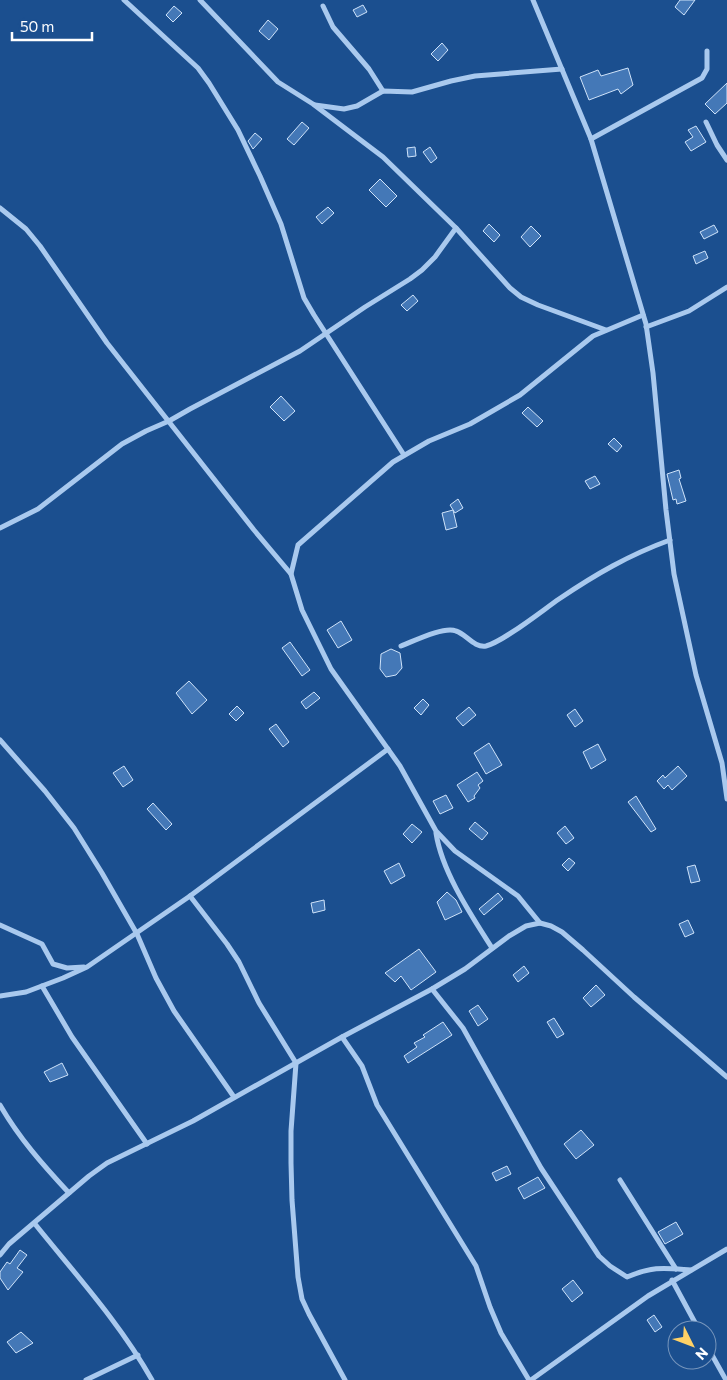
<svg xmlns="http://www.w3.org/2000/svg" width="727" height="1380" font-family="Commissioner,sans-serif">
<rect width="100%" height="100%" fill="#1b4f8f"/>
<g fill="#4478b7" stroke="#cfe3fa">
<polygon points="680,0 695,0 684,15 675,7"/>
<polygon points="363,5 367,12 357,17 353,10"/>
<polygon points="174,6 182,13 173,22 166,15"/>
<polygon points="268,20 278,29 269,40 259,31"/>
<polygon points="442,43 448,50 438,61 431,54"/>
<polygon points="628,68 633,85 621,94 618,89 589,100 580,77 598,70 601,76"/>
<polygon points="727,83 727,103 715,114 705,104"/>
<polygon points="302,122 309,128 294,145 287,139"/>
<polygon points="696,126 706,142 691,151 685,142 693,137 688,130"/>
<polygon points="255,133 262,139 253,149 248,141"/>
<polygon points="415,147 416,156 408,157 407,148"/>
<polygon points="430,147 437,158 431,163 423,152"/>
<polygon points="380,179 397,196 386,207 369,190"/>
<polygon points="328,207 334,213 322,224 316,217"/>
<polygon points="489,224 500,235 494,242 483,231"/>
<polygon points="714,225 718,232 704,239 700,232"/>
<polygon points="531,226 541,236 530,247 521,237"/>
<polygon points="705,251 708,258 696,264 693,256"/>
<polygon points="413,295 418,301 407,311 401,305"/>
<polygon points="281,396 295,411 284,421 270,407"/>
<polygon points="528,407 543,421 537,427 522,413"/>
<polygon points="614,438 622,446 617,452 608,444"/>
<polygon points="679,470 681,478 679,479 686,501 677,504 676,499 673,500 667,474"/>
<polygon points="595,476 600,484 590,489 585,481"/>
<polygon points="458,499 463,508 455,513 450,505"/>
<polygon points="453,510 457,527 446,530 442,513"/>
<polygon points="341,621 352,640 338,648 327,630"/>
<polygon points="290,642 310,670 302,676 282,648"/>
<polygon points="391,649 400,653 402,668 396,675 386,677 380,669 381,654"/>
<polygon points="189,681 207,700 192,714 176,693"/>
<polygon points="314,692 320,698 306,709 301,702"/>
<polygon points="423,699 429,705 421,715 414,708"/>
<polygon points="237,706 244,713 236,721 229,714"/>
<polygon points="469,707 476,715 463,726 456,718"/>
<polygon points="575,709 583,721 575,727 567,715"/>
<polygon points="276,724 289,742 283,747 269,729"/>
<polygon points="489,743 502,765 486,774 474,753"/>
<polygon points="598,744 606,760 591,769 583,752"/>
<polygon points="124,766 133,780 123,787 113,773"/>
<polygon points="678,766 687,776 672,790 668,785 664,789 657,781 663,775 665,778"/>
<polygon points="477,772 483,781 478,785 480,788 474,796 475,798 468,802 457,785"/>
<polygon points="446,795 453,808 440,814 433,801"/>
<polygon points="636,796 656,829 651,832 628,802"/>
<polygon points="153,803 172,824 166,830 147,809"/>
<polygon points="475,822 488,833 482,840 469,829"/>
<polygon points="412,824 422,832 412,843 403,834"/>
<polygon points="565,826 574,838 566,844 557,833"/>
<polygon points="569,858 575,863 568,871 562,865"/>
<polygon points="399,863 405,876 391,884 384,871"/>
<polygon points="695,865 700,881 691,883 687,867"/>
<polygon points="447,892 456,900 462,912 445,920 437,902"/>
<polygon points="498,893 503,899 484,915 479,909"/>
<polygon points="324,900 325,910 313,913 311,903"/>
<polygon points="688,920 694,933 685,937 679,924"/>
<polygon points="419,949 436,972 411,990 401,976 395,982 385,973"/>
<polygon points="524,966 529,973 518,982 513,975"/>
<polygon points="596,985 605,995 591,1007 583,998"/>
<polygon points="478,1005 488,1019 478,1026 469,1011"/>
<polygon points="554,1018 564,1034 557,1038 547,1022"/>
<polygon points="443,1022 452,1035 408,1063 404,1056 417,1047 414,1043 425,1037 423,1035"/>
<polygon points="62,1063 68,1075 50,1082 44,1072"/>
<polygon points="581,1130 594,1145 576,1159 564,1144"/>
<polygon points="507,1166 511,1174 496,1181 492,1173"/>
<polygon points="538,1177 545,1188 524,1199 518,1188"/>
<polygon points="676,1222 683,1234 665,1244 658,1232"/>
<polygon points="20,1250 27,1255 17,1268 23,1272 8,1290 0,1278 0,1272 7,1262 10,1264"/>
<polygon points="573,1280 583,1293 572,1302 562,1289"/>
<polygon points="654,1315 662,1327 655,1332 647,1320"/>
<polygon points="21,1332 33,1343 16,1353 7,1342"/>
</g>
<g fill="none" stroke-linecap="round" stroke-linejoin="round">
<g stroke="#a9c9ee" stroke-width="5">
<polyline points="124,0 198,68 209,83 238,130 260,176 281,224 304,298 314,315 404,455"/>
<polyline points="200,0 278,82 313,104 383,157 456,228 510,288 521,297 538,305 606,330"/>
<polyline points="533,0 591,139 646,324 653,373 666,510 674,574 696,675 722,763 727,799"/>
<polyline points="323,6 333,27 369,69 383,91"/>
<polyline points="315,105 344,109 357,106 383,91 412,92 451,81 475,76 562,69"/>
<polyline points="706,122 717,145 727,160"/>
<polyline points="591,139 702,78 707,69 707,51"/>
<polyline points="0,208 26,229 40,246 107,343 254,530 291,574 302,610 331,669 400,766 436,831 455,851 518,896 540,923"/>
<polyline points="646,327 689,311 727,287"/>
<polyline points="0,528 38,509 122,444 146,431 169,421 190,409 300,351 365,307 410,279 422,270 435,257 456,228"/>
<polyline points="291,574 298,545 393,462 429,441 470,424 520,395 593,336 643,315"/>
<path d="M401,646C414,641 444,626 456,631C466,634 474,648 486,646C503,642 543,610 559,599C596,574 629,555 670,540"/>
<polyline points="0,740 45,791 74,828 102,873 137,934 156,978 174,1011 234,1097"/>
<path d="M436,833C442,872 471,915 492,948"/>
<polyline points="190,896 227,944 239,962 259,1003 296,1063 291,1131 291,1163 292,1200 298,1277 302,1299 309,1314 345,1380"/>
<polyline points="0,925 42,944 53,964 67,968 84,967"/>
<polyline points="42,986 72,1037 147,1144"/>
<path d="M432,989L463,1028L541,1168L599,1256L610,1266L627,1277C654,1266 663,1268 691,1270"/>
<polyline points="0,996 26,992 63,978 87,967 190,896 388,749"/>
<polyline points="342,1037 362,1066 377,1105 476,1266 490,1307 501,1333 529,1380"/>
<path d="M0,1105C19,1138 43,1165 69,1193"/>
<polyline points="620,1180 676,1269"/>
<path d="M35,1224C76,1275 120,1323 152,1380"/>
<polyline points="0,1255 9,1244 89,1176 107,1163 193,1121 342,1037 432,989 465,969 509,936 526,926 540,923 551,926 562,932 583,950 634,997 727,1077"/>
<polyline points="672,1280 699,1330"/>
<polyline points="707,1346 726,1380"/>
<polyline points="86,1380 138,1355"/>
<polyline points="531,1380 648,1296 727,1249"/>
</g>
</g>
<g transform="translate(692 1345) rotate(132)"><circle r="24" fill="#1b4f8f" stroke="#7695bc"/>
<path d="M0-4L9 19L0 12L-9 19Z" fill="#ffd166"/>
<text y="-8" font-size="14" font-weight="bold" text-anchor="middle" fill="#ffffff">N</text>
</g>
<path d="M12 32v8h80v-8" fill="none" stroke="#ffffff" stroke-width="2.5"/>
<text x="20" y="32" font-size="15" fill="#ffffff" stroke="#1b4f8f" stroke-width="4" paint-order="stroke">50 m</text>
</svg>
